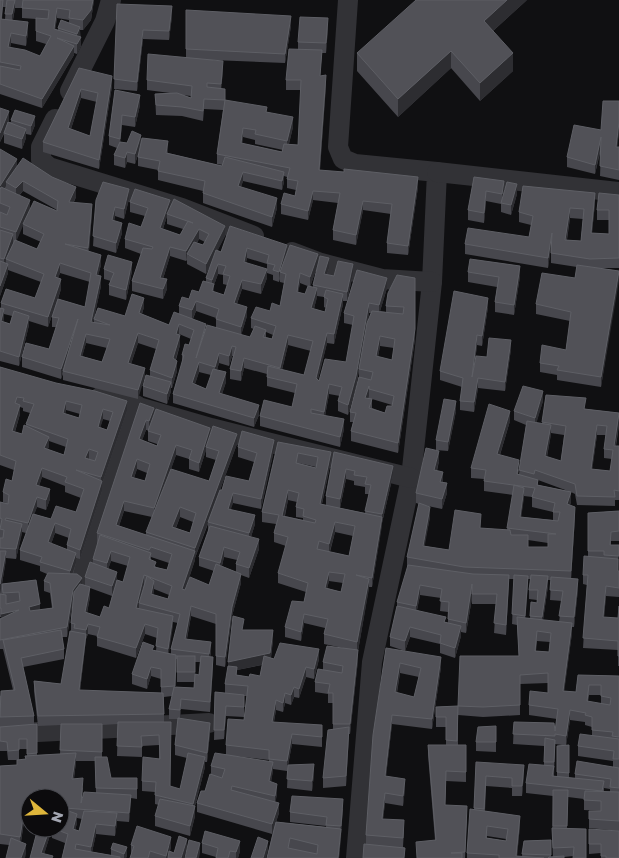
<svg xmlns="http://www.w3.org/2000/svg" width="619" height="858" font-family="'Golos Text',sans-serif">
<rect width="100%" height="100%" fill="#101012"/>
<g fill="none" stroke-linecap="round" stroke-linejoin="round">
<g stroke="#323236" stroke-width="20">
<polyline points="348,0 338,147 343,159 355,164 437,172 432,282 411,478 372,662 356,858"/>
<polyline points="70,91 105,21 111,0"/>
<polyline points="55,119 41,147 41,160 49,167 182,208 254,236"/>
<polyline points="437,172 619,192"/>
<polyline points="292,252 321,263 382,279 432,282"/>
<polyline points="101,396 211,428 411,478"/>
<polyline points="80,579 136,405"/>
<polyline points="0,734 209,723"/>
</g>
</g>
<g fill="#47474d" fill-rule="evenodd">
<path d="M0,0H94L91,20L83,30H80L81,46L77,54L74,53V55L42,108L0,94ZM3,7H6L5,19H2ZM15,8H22V18L36,19V41L46,44L40,56L10,48L11,43L26,46L28,32L13,20ZM57,18L69,20V23L58,28V30L55,29Z"/>
<polygon points="527,0 493,31 513,71 480,101 451,68 398,117 357,71 357,53"/>
<polygon points="117,4 172,16 169,40 143,39 137,91 114,89"/>
<path d="M186,10L291,26L285,63L212,60L223,71L221,88L225,100L267,112L293,127L289,144L298,145L301,90H286V80L298,49V42L328,28L326,53H322L320,76L326,85L320,170L418,187L408,255L387,253V243L391,214L363,210L356,245L333,240V230L338,203L313,200L308,220L281,214V204L295,196L296,190L287,188V177L284,176V182L282,190L243,181L241,187L277,208L272,227L203,203V191L158,180V170L138,166V157L139,152L135,164L127,162L125,168L114,165V155L117,148L109,145V136L115,90L140,105L135,127L122,125L120,142L127,143L141,141L168,151V153L222,166L223,165L217,164V154L223,110L204,109L203,121L182,116L156,115L155,94L170,93L147,90V80L186,58ZM182,95L191,96V98ZM243,137L255,140V144L283,150L282,152L242,144Z"/>
<path d="M79,68L112,86L99,169L43,152V142ZM81,98L97,102L90,136L71,129Z"/>
<polygon points="619,101 619,132 617,147 619,147 619,180 600,176 601,149 595,174 567,167 567,157 601,130"/>
<polygon points="0,108 9,120 8,122 11,122 11,120 35,125 31,135 26,134 26,138 22,149 4,143 4,134 0,142"/>
<path d="M0,149L17,166L76,197L74,202L92,213L89,251L101,265L98,275L101,286L93,322L94,323V319L125,316L144,307L142,314L169,325L179,314V306L199,292L206,282V278L211,264L206,274L187,264V260L186,261L170,256L163,279L167,289L163,299L132,291V281L141,254L125,248V239L141,227L145,216L130,212V202L170,209L225,236L217,251L221,252L230,226L287,254L318,264L310,287L300,283L298,292L305,294L313,287V285L329,268L327,275L334,276L353,274L347,301H343V304L334,344L327,343L318,379L319,381L346,362L353,325L344,323V313L387,288L380,311L386,312V306L397,275L415,339L398,453L351,441V431L353,422H350V412L359,379V371L356,386L348,415L338,411V401L340,396L329,394L325,416L344,429L340,447L260,426V416L292,407L295,393L267,386V374L244,368L241,381L230,379V369L233,356H232L229,366L219,363L217,370L226,382L222,394L259,415L254,427L173,403V394L182,364V355L189,345L191,339L179,334L180,345L176,360L177,371L172,388H171V391L167,404L143,396V386L150,376V370L156,349L138,343L131,364L145,368L138,399L63,380V374L61,379L22,367V357L49,349L56,327H52V317L57,301L48,327L29,321V325L19,366L0,361V308H1V303L35,298L41,282L8,270V273L0,296ZM23,191L57,210V211L30,210L19,196ZM167,216V224L183,229L180,235L163,229ZM23,224V234L41,242L37,249L16,241ZM199,239L205,242L203,245L197,243ZM247,258L267,264V273L273,275V280L279,282L280,279V282L284,283L280,306L270,311L251,318V328L254,329L250,337L241,335L247,316L237,304L242,289L261,294L267,278L246,262ZM60,273L90,282L85,307L58,299L61,289L58,278ZM218,274L223,275V284L227,285L224,295L214,292V285ZM317,296L324,297V307L326,308L325,312L314,309ZM196,311L216,318V328L206,330L193,319ZM369,313H371L363,347ZM4,314L12,316L10,324L3,322ZM266,332L273,335L272,339L266,337ZM86,343L107,348L102,362L82,356ZM288,345L311,351L304,375L282,370ZM380,346L394,348L392,360L378,357ZM199,372L211,375L206,389L195,384ZM372,399L392,405V406L385,413L372,408Z"/>
<polygon points="474,177 504,191 517,194 511,215 501,212 501,204 486,201 484,223 468,220 468,210"/>
<path d="M619,195V268H600L619,271L601,387L557,380V375L540,372V363L566,350L570,321L536,314V304L575,278L577,267L551,263V244L548,268L465,254V244L529,237L531,225L519,222V212L595,203L592,233L609,234V220H597V210ZM570,218L583,219L581,241L567,240Z"/>
<polygon points="129,199 124,219 115,216 114,221 122,233 116,253 93,246 96,200"/>
<polygon points="104,269 132,271 126,300 109,295 109,285 111,281 104,279"/>
<polygon points="468,272 520,276 514,315 495,312 495,302 497,287 468,282"/>
<polygon points="488,307 482,346 477,345 475,362 511,349 505,391 478,388 474,412 460,410 460,401 462,387 440,380 440,371"/>
<path d="M0,367L127,411L102,484V491L80,559L76,558V563L73,574L82,584L85,585V577L93,563V559L98,543H97V533L140,403L154,415L210,435L237,444L220,490H222L249,481L254,462L238,457V447L274,450L261,509L233,503L230,509L255,524L251,537L259,549L249,578L241,575V583L232,616L225,667L216,665V624L191,616L187,639L211,652L210,657L213,667L210,712L181,709L180,718L210,733L207,762H205V767L195,806V816L190,836L155,826V816L159,805L155,804V792L142,791V781L159,759V745L142,746V757L117,756L118,724L102,725V757L111,778H137V799L131,798L129,822L117,821L115,836L96,834L92,852L111,855V849L127,847L126,858H62L65,843L52,838V833L51,832L44,854L53,858H30L38,828H60V798H30V815H25L21,842L26,854L9,845L0,844V766L17,765V760H8L7,751H0V696L13,690L3,649H0V619L1,618V617H0V502L6,503L3,502V492L12,481L14,470L0,465ZM20,407L23,408V411L30,413L26,424V426L22,434L15,432L20,414ZM66,410L80,414L79,418L65,414ZM103,419L110,421L107,430L100,427ZM146,430H148V441L157,444V446L142,440ZM49,441L66,447L64,455L47,449L49,447ZM206,450V457L216,460L209,481L169,474L176,455L189,459V469L199,472ZM137,469L147,473L145,481L134,478ZM42,477L65,486V492L81,498L76,512L51,519L34,514L37,507L46,510L50,499L39,486ZM124,511L152,517L146,532V535L119,526ZM180,517L193,522L190,533L176,528ZM208,524V532L199,557V566L214,571L209,585L185,590L195,560V558ZM22,532L26,533L20,550V560L40,566V571L47,574L44,581V591L50,593L52,608L40,610L36,580L2,584L6,558L16,559ZM55,533L69,538L67,545V550L51,544ZM151,557L169,563L167,570L156,567L151,560ZM224,557L237,560L236,564V572L222,566ZM111,561L128,566L123,582L117,580L108,569ZM90,588L112,596L109,608L100,617L87,613L90,597ZM154,589L169,595L168,599L153,595ZM73,599L71,623V631L61,684L34,681V691L38,726L61,725L60,754L37,755V724H34V716L23,667L64,659V649L62,637H67ZM173,622L178,623L171,649V654H168ZM88,634L97,636V646L136,658L145,634L157,638L156,651H154L132,674V684L147,689L151,676L161,679V693L80,691L86,639ZM176,659H177V682H194V688L175,687ZM195,662H200L199,675L195,674ZM172,696L169,709V719H178L175,745V755L187,758L180,789L170,787L164,722V697ZM19,749H27V756L25,759L19,760ZM76,761H95L96,793L82,800L83,788L74,779ZM77,818L82,819L79,831L75,830L77,823Z"/>
<path d="M546,395L586,409L619,413V425L616,446H619V500H615V506L577,505L575,494L571,492V502L570,505L575,517L571,579L578,589L574,627H572V633L564,691L576,692L578,675L619,676V831L589,828V811H601L584,810V799L568,797L567,829H586L573,856L564,857V858H467V853L474,810L476,762L524,774L522,796H512V788L486,786L485,811L520,825L517,856H522L524,841L551,840V857H553L552,838L553,796L526,793V783L544,765V746L513,744L514,722L555,731L557,719L529,715V705L548,693V683L520,684V715L483,717L458,715V745H466V782L446,781L445,805L467,815L465,858H417L435,840L428,755V745H446V727H436V707L458,706L519,656L517,625L512,624L514,579H509L506,635L494,633L496,604H472V598L466,633L461,632V636L455,658L440,653V644L410,637L405,651L390,646V637L397,607V602L408,567H407V557L419,504L416,503V493L439,461L437,471L443,482L447,493L442,509L423,505L430,517L424,546L449,550L481,528L507,530L513,495L484,491V479L471,478V468L510,421L500,455L519,470L518,474H519L526,425L514,420V411L543,401L536,423L542,424ZM551,433L564,435L561,461L547,457ZM597,435H606L604,449V458L612,459L610,471L592,469ZM538,480L568,491L538,485ZM524,496L532,497V507L553,512V520L521,517ZM528,540L548,543V547H528ZM528,579H531L529,590V599L537,600V603L531,602L530,618H525ZM548,580H551L550,600L562,601L559,622L543,620L548,586ZM420,595L441,598L440,611L448,612V623L417,610ZM537,641L550,642L549,652L536,651ZM589,695H601V704L588,702ZM570,720L585,722V725L592,727V735L578,746V756L613,761V767L575,774V778H569V745H566ZM555,744L562,745L557,746V776H554ZM604,788L610,789V792H604ZM487,836L506,839V841L487,838Z"/>
<polygon points="456,411 448,451 436,450 436,440"/>
<path d="M278,442L331,461L322,504L326,505V496L334,452L393,475L382,523L372,587H369L358,651V660L350,734H349L346,786L323,788V778L333,729V703H328V694L315,692V682L323,670V662L343,648L324,644V634L325,628L304,623L301,641L285,637V627L304,602L306,592L278,583V573L286,546L274,542V533L276,524L262,522V512ZM298,463L316,467V468ZM346,479L354,481V485L365,487V494H369L365,513L340,508ZM288,500L297,502L296,507V517L303,518V520L285,516ZM335,532L353,536L349,556L330,552ZM329,581L343,583L341,592L327,588Z"/>
<polygon points="619,511 619,541 611,541 611,545 619,545 618,571 619,571 619,597 606,596 604,618 618,618 619,606 619,666 618,666 618,650 583,648 587,585 583,584 583,575 588,556 588,513"/>
<path d="M243,630L273,640L271,658L274,659H319L314,679L306,677L299,698L294,697L291,705L285,703L283,712L276,710L274,722L322,734V747L292,744L288,765L314,774L312,791L287,788L288,767L287,771L273,769L271,782L277,794L275,802L279,813L276,822L326,827V826L290,822V812L343,809L339,858H267L274,827L272,834L197,812V803L205,791L211,775V766L226,754V745L244,720L247,696H244V717L226,716L224,739L214,740L215,692L225,693V684ZM262,665L260,676L249,677L237,675V670ZM234,756L269,760V762Z"/>
<path d="M386,648L441,667L432,729L392,724L386,776L405,788L403,806L385,803L383,819L404,830L403,847L405,848L404,858H363L366,844V835ZM400,673L419,677L414,697L397,693Z"/>
<polygon points="496,726 496,752 476,751 476,742"/>
<polygon points="589,829 619,858 601,858 601,853 589,854"/>
<polygon points="202,843 240,851 238,858 216,858 216,857 202,853"/>
<polygon points="131,845 171,847 170,851 184,858 130,858 131,855"/>
</g>
<g fill="#2d2d31">
<polygon points="15,0 15,8 12,24 12,14"/>
<polygon points="93,0 94,0 91,20 83,30 83,20"/>
<polygon points="507,0 527,0 484,39 484,21"/>
<polygon points="172,6 172,16 169,40 169,31"/>
<polygon points="57,8 57,18 54,39 54,29"/>
<polygon points="291,16 291,26 285,63 285,54"/>
<polygon points="328,18 328,28 326,53 326,43"/>
<polygon points="28,22 28,32 26,46 26,36"/>
<polygon points="80,27 80,36 77,44 77,34"/>
<polygon points="143,30 143,39 137,91 137,82"/>
<polygon points="11,33 11,43 8,57 8,47"/>
<polygon points="81,37 81,46 77,54 77,44"/>
<polygon points="74,46 74,55 42,108 42,99"/>
<polygon points="451,51 451,68 398,117 398,99"/>
<polygon points="513,53 513,71 480,101 480,83"/>
<polygon points="223,61 223,71 221,93 221,84"/>
<polygon points="326,75 326,85 319,180 319,170"/>
<polygon points="112,76 112,86 99,169 99,160"/>
<polygon points="81,89 81,98 68,138 68,128"/>
<polygon points="140,95 140,105 135,127 135,117"/>
<polygon points="9,111 9,120 0,142 0,133"/>
<polygon points="122,115 122,125 120,148 120,139"/>
<polygon points="35,116 35,125 31,135 31,126"/>
<polygon points="293,117 293,127 287,151 287,141"/>
<polygon points="619,122 619,132 616,157 616,147"/>
<polygon points="243,128 243,137 241,153 241,143"/>
<polygon points="26,129 26,138 22,149 22,139"/>
<polygon points="141,135 141,145 135,164 135,154"/>
<polygon points="601,137 601,146 595,174 595,165"/>
<polygon points="168,141 168,151 166,163 166,153"/>
<polygon points="127,152 127,162 125,168 125,158"/>
<polygon points="17,159 17,169 6,182 6,186 0,195 0,186"/>
<polygon points="243,172 243,181 238,196 238,186"/>
<polygon points="284,172 284,182 282,190 282,181"/>
<polygon points="418,177 418,187 408,255 408,246"/>
<polygon points="23,181 23,191 16,198 16,188"/>
<polygon points="504,181 504,191 502,204 502,194"/>
<polygon points="517,184 517,194 511,215 511,205"/>
<polygon points="76,187 76,197 69,211 69,202"/>
<polygon points="129,189 129,199 124,219 124,209"/>
<polygon points="313,191 313,200 308,220 308,211"/>
<polygon points="486,191 486,201 484,223 484,213"/>
<polygon points="595,193 595,203 591,243 591,233"/>
<polygon points="277,198 277,208 272,227 272,217"/>
<polygon points="30,200 30,210 16,242 16,232"/>
<polygon points="170,200 170,210 167,214 167,216 160,238 160,228"/>
<polygon points="363,201 363,210 356,245 356,235"/>
<polygon points="92,204 92,213 88,258 88,248"/>
<polygon points="115,207 115,216 112,230 112,220"/>
<polygon points="570,208 570,218 565,249 565,240"/>
<polygon points="122,223 122,233 116,253 116,243"/>
<polygon points="225,226 225,236 206,274 206,264"/>
<polygon points="199,229 199,239 189,256 187,254 186,261 186,251"/>
<polygon points="552,233 552,242 548,268 548,258"/>
<polygon points="13,234 13,244 6,259 6,264 4,269 4,259"/>
<polygon points="287,245 287,255 280,272 279,282 279,272"/>
<polygon points="170,247 170,256 160,288 160,278"/>
<polygon points="247,248 247,258 244,272 244,262"/>
<polygon points="318,254 318,264 310,287 310,277"/>
<polygon points="101,255 101,265 96,284 96,275"/>
<polygon points="329,258 329,268 324,284 324,274"/>
<polygon points="132,262 132,271 126,300 126,290"/>
<polygon points="60,263 60,273 55,287 55,277"/>
<polygon points="8,264 8,273 0,296 0,286"/>
<polygon points="218,264 218,274 214,285 214,294 212,290 212,280"/>
<polygon points="353,264 353,274 347,301 347,292"/>
<polygon points="520,266 520,276 514,315 514,305"/>
<polygon points="267,269 267,278 261,294 261,284"/>
<polygon points="619,272 619,281 601,387 601,377"/>
<polygon points="300,273 300,283 297,301 297,292"/>
<polygon points="101,276 101,286 91,332 91,322"/>
<polygon points="387,278 387,288 379,315 379,305"/>
<polygon points="61,279 61,289 48,327 48,317"/>
<polygon points="167,279 167,289 163,299 163,289"/>
<polygon points="242,280 242,289 234,312 234,303"/>
<polygon points="317,288 317,298 311,318 311,308"/>
<polygon points="343,294 343,304 334,344 334,334"/>
<polygon points="144,298 144,307 139,323 139,313"/>
<polygon points="488,298 488,307 482,346 482,336"/>
<polygon points="196,301 196,311 192,320 192,310"/>
<polygon points="369,303 369,313 356,386 348,415 348,405"/>
<polygon points="247,307 247,316 241,336 241,327"/>
<polygon points="4,309 4,319 1,331 1,321"/>
<polygon points="29,316 29,325 19,366 19,357"/>
<polygon points="78,319 63,371 61,379 61,369"/>
<polygon points="179,324 179,334 176,344 176,334"/>
<polygon points="415,329 415,339 398,453 398,443"/>
<polygon points="138,333 138,343 128,373 128,363"/>
<polygon points="327,333 327,343 316,387 316,378"/>
<polygon points="86,334 86,343 80,365 80,356"/>
<polygon points="180,335 180,345 173,367 173,358"/>
<polygon points="288,335 288,345 280,377 280,368"/>
<polygon points="477,335 477,345 472,386 472,377"/>
<polygon points="380,336 380,346 376,366 376,356"/>
<polygon points="511,340 511,349 505,391 505,382"/>
<polygon points="232,346 232,356 229,366 229,356"/>
<polygon points="219,353 219,363 215,376 215,367"/>
<polygon points="244,358 244,368 241,381 241,371"/>
<polygon points="177,361 177,371 172,388 172,378"/>
<polygon points="199,362 199,372 192,393 192,383"/>
<polygon points="145,368 145,377 138,399 138,390"/>
<polygon points="226,372 226,382 219,403 219,393"/>
<polygon points="478,378 478,388 474,412 474,402"/>
<polygon points="171,382 171,391 167,404 167,394"/>
<polygon points="329,384 329,394 324,422 324,412"/>
<polygon points="369,386 369,396 365,408 365,398"/>
<polygon points="543,391 543,401 535,428 535,418"/>
<polygon points="66,401 66,410 63,423 63,413"/>
<polygon points="127,401 127,411 102,484 102,491 80,559 80,550 101,485 101,477"/>
<polygon points="456,401 456,411 448,451 448,442"/>
<polygon points="20,405 20,414 12,441 12,431"/>
<polygon points="259,405 259,415 254,427 254,418"/>
<polygon points="154,408 154,417 149,431 149,421"/>
<polygon points="103,409 103,419 98,436 98,427"/>
<polygon points="510,411 510,421 497,464 497,454"/>
<polygon points="619,416 619,425 614,455 614,446"/>
<polygon points="344,419 344,429 340,447 340,437"/>
<polygon points="146,420 146,430 139,449 139,439"/>
<polygon points="551,425 551,435 545,466 545,456"/>
<polygon points="597,425 597,435 591,479 591,469"/>
<polygon points="210,428 210,438 206,447 206,450 199,472 199,463"/>
<polygon points="237,434 237,444 195,558 195,548"/>
<polygon points="49,437 49,447 44,458 44,448"/>
<polygon points="274,440 274,450 261,509 261,499"/>
<polygon points="176,445 176,455 154,518 154,508"/>
<polygon points="89,449 89,459 85,458"/>
<polygon points="439,451 439,461 434,480 434,470"/>
<polygon points="331,452 331,461 320,513 320,504"/>
<polygon points="137,459 137,469 131,486 131,477"/>
<polygon points="393,466 393,475 382,523 382,514"/>
<polygon points="42,468 42,477 36,495 36,485"/>
<polygon points="346,469 346,479 340,508 340,499"/>
<polygon points="443,472 443,482 440,482"/>
<polygon points="447,483 447,493 442,509 442,499"/>
<polygon points="524,488 524,498 520,526 520,517"/>
<polygon points="50,489 50,499 46,510 46,500"/>
<polygon points="288,490 288,500 282,526 282,516"/>
<polygon points="571,492 571,502 567,514 567,504"/>
<polygon points="233,493 233,503 228,519 228,509"/>
<polygon points="37,497 37,507 28,533 28,523"/>
<polygon points="124,501 124,511 116,535 116,525"/>
<polygon points="180,507 180,517 172,537 172,527"/>
<polygon points="430,507 430,517 423,556 423,546"/>
<polygon points="575,507 575,517 571,581 571,571"/>
<polygon points="255,515 255,524 249,543 249,533"/>
<polygon points="382,517 382,526 372,587 372,578"/>
<polygon points="335,522 335,532 329,554 329,544"/>
<polygon points="55,523 55,533 48,552 48,542"/>
<polygon points="22,524 22,534 16,559 16,549"/>
<polygon points="259,539 259,549 249,578 249,568"/>
<polygon points="224,547 224,557 220,573 220,563"/>
<polygon points="6,551 6,561 0,594 0,584"/>
<polygon points="111,551 111,561 107,573 107,563"/>
<polygon points="195,551 195,560 182,599 182,589"/>
<polygon points="76,553 76,563 70,581 70,571"/>
<polygon points="117,572 117,582 112,596 112,586"/>
<polygon points="329,572 329,581 325,598 325,588"/>
<polygon points="241,574 241,583 232,616 225,667 225,657 232,607"/>
<polygon points="144,575 144,585 140,604 139,603 139,608 136,608"/>
<polygon points="509,575 509,585 506,635 506,625"/>
<polygon points="528,576 528,586 525,625 525,616"/>
<polygon points="548,576 548,586 542,626 542,617"/>
<polygon points="82,578 82,588 73,600 67,637 67,627 73,590"/>
<polygon points="369,579 369,589 358,651 358,660 350,734 350,724 357,651 357,642"/>
<polygon points="578,579 578,589 574,627 574,617"/>
<polygon points="154,581 154,591 151,604 151,594"/>
<polygon points="472,584 472,598 466,633 466,623"/>
<polygon points="420,585 420,595 416,615 416,606"/>
<polygon points="606,586 606,596 603,627 603,617"/>
<polygon points="90,587 90,597 85,622 85,612"/>
<polygon points="40,604 40,614 29,617 29,607"/>
<polygon points="191,606 191,616 185,648 185,639"/>
<polygon points="19,610 1,624 1,614"/>
<polygon points="304,614 304,623 301,641 301,632"/>
<polygon points="173,616 173,626 168,659 168,649"/>
<polygon points="572,623 572,633 563,701 563,691"/>
<polygon points="88,624 88,634 86,639 79,700 79,690 86,636 86,630"/>
<polygon points="145,624 145,634 136,658 136,648"/>
<polygon points="461,626 461,636 455,658 455,648"/>
<polygon points="410,627 410,637 405,651 405,641"/>
<polygon points="273,630 273,640 270,663 237,670 237,677 228,672 228,662"/>
<polygon points="211,642 211,652 209,664 209,654"/>
<polygon points="319,649 319,659 314,679 314,669"/>
<polygon points="213,657 213,667 210,712 210,702"/>
<polygon points="441,657 441,667 432,729 432,719"/>
<polygon points="400,663 400,673 395,702 395,692"/>
<polygon points="151,667 151,676 147,689 147,679"/>
<polygon points="306,667 306,677 299,698 299,689"/>
<polygon points="294,687 294,697 291,705 291,695"/>
<polygon points="285,693 285,703 283,712 283,703"/>
<polygon points="181,699 181,709 180,720 180,710"/>
<polygon points="276,700 276,710 272,731 272,722"/>
<polygon points="226,706 226,716 224,739 224,730"/>
<polygon points="570,710 570,720 566,746 566,736"/>
<polygon points="392,715 392,724 385,786 385,776"/>
<polygon points="210,723 210,733 207,762 207,753"/>
<polygon points="349,727 349,737 346,786 346,776"/>
<polygon points="292,734 292,744 287,771 287,761"/>
<polygon points="76,753 76,763 72,789 72,779"/>
<polygon points="205,757 205,767 193,813 193,804"/>
<polygon points="273,762 273,772 269,791 269,781"/>
<polygon points="314,764 314,774 312,791 312,781"/>
<polygon points="524,765 524,774 522,796 522,786"/>
<polygon points="405,779 405,788 403,806 403,796"/>
<polygon points="277,784 277,794 275,806 275,796"/>
<polygon points="385,793 385,803 382,828 382,819"/>
<polygon points="131,795 131,805 129,822 129,813"/>
<polygon points="343,799 341,839 339,858 338,858"/>
<polygon points="279,803 279,813 272,834 272,824"/>
<polygon points="25,805 25,815 20,847 20,837"/>
<polygon points="195,806 195,816 190,836 190,826"/>
<polygon points="117,813 117,823 115,836 115,826"/>
<polygon points="77,814 77,823 73,839 73,829"/>
<polygon points="520,816 520,825 517,858 516,858"/>
<polygon points="96,824 96,834 91,857 91,847"/>
<polygon points="50,828 51,828 51,832 43,858 41,853"/>
<polygon points="171,837 171,847 168,858 166,858"/>
<polygon points="187,839 187,848 184,858 181,858"/>
<polygon points="240,841 240,851 238,858 236,858 236,852"/>
<polygon points="268,841 268,851 266,858 263,858"/>
<polygon points="200,843 200,853 199,858 196,858"/>
<polygon points="26,844 26,854 25,858 21,858"/>
<polygon points="127,847 127,857 126,858 124,858 124,854"/>
</g>
<g fill="#515157" stroke="#5e5f65" fill-rule="evenodd">
<polygon points="0,0 3,0 1,19 28,22 26,36 11,33 8,47 25,50 40,56 51,36 36,31 36,18 48,19 49,10 22,8 23,0 93,0 91,10 83,20 69,18 70,10 57,8 54,29 81,37 77,44 57,38 74,46 42,99 0,84 0,66 20,70 21,66 0,62"/>
<polygon points="7,0 15,0 12,14 5,14"/>
<polygon points="416,0 507,0 484,21 513,53 480,83 451,51 398,99 357,53"/>
<polygon points="117,4 172,6 169,31 143,30 137,82 114,79"/>
<polygon points="186,10 291,16 285,54 186,49"/>
<polygon points="300,17 328,18 326,43 298,42"/>
<polygon points="61,20 80,27 77,34 58,28"/>
<polygon points="289,49 322,50 320,76 326,75 319,170 344,172 344,169 418,177 408,246 387,243 392,204 363,201 356,235 333,230 340,193 313,191 308,211 281,204 284,193 295,196 298,181 287,179 290,168 217,154 225,100 267,107 266,112 293,117 287,141 255,134 256,130 243,128 241,143 282,152 284,144 298,145 301,80 286,80"/>
<polygon points="148,54 223,61 221,84 207,83 207,87 225,89 225,100 204,99 203,111 182,107 156,105 155,94 177,93 191,98 192,86 147,80"/>
<path d="M79,68L112,76L99,160L43,142ZM81,89L98,93L90,136L68,128Z"/>
<polygon points="115,90 140,95 135,117 122,115 120,139 109,136"/>
<polygon points="603,101 619,101 619,122 616,147 619,147 619,170 600,166 601,137 595,165 567,157 574,125 601,130"/>
<polygon points="0,108 9,111 0,133"/>
<polygon points="15,110 35,116 31,126 11,120"/>
<polygon points="8,122 26,129 22,139 4,133"/>
<polygon points="132,131 141,135 135,154 127,152 125,158 114,155 120,142 127,143"/>
<polygon points="142,138 168,141 166,153 222,166 225,157 284,172 282,181 243,172 238,186 277,198 272,217 203,193 205,181 158,171 160,161 138,157"/>
<polygon points="0,149 17,159 0,186"/>
<path d="M23,158L52,177L76,187L69,202L92,204L88,248L65,244L101,255L96,275L101,276L91,322L110,325L94,319L98,308L125,316L132,294L144,298L139,313L169,325L174,312L206,324L196,358L207,325L250,337L255,326L266,330L263,337L272,339L276,326L251,318L256,307L270,311L272,303L280,306L286,274L280,272L290,245L318,254L310,277L300,273L297,292L305,294L308,286L317,288L311,308L325,312L328,299L324,297L326,290L343,294L334,334L327,333L316,378L319,381L325,359L346,362L354,316L344,313L357,270L387,278L379,305L369,303L356,376L348,405L338,401L342,387L329,384L324,412L311,409V413L344,419L340,437L260,416L264,400L292,407L297,384L267,377L268,366L304,375L313,341L288,335L280,368L244,358L241,371L230,369L236,347L232,346L229,356L219,353L215,367L199,362L192,383L206,389L213,369L226,372L219,393L259,405L254,418L173,394L184,355H182L185,344L189,345L194,330L179,324L176,334L180,335L173,358L177,361L172,378L150,370L159,340L138,333L128,363L145,368L138,390L63,371L78,319L61,369L22,357L26,343L49,349L59,318L52,317L58,299L85,307L91,273L60,263L55,277L61,279L48,317L1,303L6,289L35,298L44,274L6,259L15,240L37,249L44,234L23,224L34,201L57,211L58,201L23,181L16,188L6,182ZM86,334L110,339L102,362L80,356Z"/>
<polygon points="474,177 504,181 502,194 486,191 484,213 468,210"/>
<polygon points="103,182 129,189 124,209 115,207 112,220 122,223 116,243 93,236 96,200"/>
<polygon points="507,182 517,184 511,205 501,203"/>
<path d="M523,186L595,193L591,233L609,234V210H597L599,193L619,195V258L590,259L551,253L552,233L548,258L465,244L468,228L529,237L533,216L519,212ZM570,208L584,209L581,241L565,240Z"/>
<polygon points="1,187 30,200 16,232 0,227 0,212 7,215 10,207 0,203 0,190"/>
<polygon points="135,189 170,200 160,228 180,235 188,221 193,223 167,214 174,199 225,226 206,264 187,254 194,242 203,245 209,234 199,229 186,251 170,247 160,278 167,279 163,289 132,281 143,248 152,249 153,247 125,239 129,223 141,227 148,208 130,202"/>
<polygon points="230,226 287,245 279,272 273,270 275,265 267,263 269,255 247,248 244,262 267,269 261,284 242,280 234,303 247,307 241,327 216,319 219,309 196,301 192,310 179,306 182,297 189,299 192,290 199,292 203,281 214,284 212,291 224,295 230,276 223,274 226,266 218,264 212,280 206,278 216,250 221,252"/>
<polygon points="0,230 13,234 4,259 0,258"/>
<polygon points="108,255 132,262 126,290 109,285 114,273 104,269"/>
<polygon points="320,256 329,258 324,274 334,276 338,261 353,264 347,292 313,285"/>
<polygon points="470,259 520,266 514,305 495,302 499,277 468,272"/>
<polygon points="0,261 8,264 0,286"/>
<polygon points="577,265 619,271 601,377 557,370 559,366 540,363 542,345 566,350 571,312 536,304 542,273 575,278"/>
<path d="M397,275L415,278V329L398,443L351,431L356,413L350,412L359,377L371,380L373,372L359,369L367,323L372,311L403,314L404,307L386,306L388,293ZM380,336L395,339L392,360L376,356ZM369,386V389L394,396L392,406H387L385,413L369,408L372,399L365,398Z"/>
<polygon points="454,291 488,298 482,336 477,335 472,377 476,356 487,357 489,338 511,340 505,382 478,378 474,402 460,401 463,378 440,371"/>
<polygon points="0,308 4,309 1,321 10,324 14,311 29,316 19,357 0,351"/>
<path d="M0,367L56,383L95,391L127,401L101,477L76,470L102,481L80,550L67,545L71,529L55,523L48,542L76,553L70,571L40,562L42,557L20,550L33,514L51,519L56,506L76,512L84,489L65,482L67,477L42,468L36,485L50,489L46,500L37,497L28,523L6,518L5,520L22,524L16,549L0,548V538H3L4,530L0,529L2,519L0,518V502L8,504L9,495L3,492L6,479L12,481L16,461L0,455ZM17,397L24,398L23,401L34,404L26,424L68,439L64,455L44,448L49,437L24,425L22,434L12,431L20,405L15,403ZM66,401L82,405L79,418L63,413ZM103,409L113,412L107,430L98,427ZM89,449L98,452L95,461L85,458Z"/>
<polygon points="146,375 171,382 167,394 143,386"/>
<polygon points="523,386 543,391 535,418 514,411"/>
<path d="M546,395L586,398L584,409L619,413L614,446H619V491L614,490L615,497L577,496L575,484L535,470L534,474L519,470L527,421L551,425L545,456L561,461L566,426L542,422ZM597,425L607,426L604,449L613,450L610,471L591,469Z"/>
<polygon points="444,399 456,401 448,442 436,440"/>
<path d="M140,403L154,408L149,421L146,420L139,439L157,446L161,435L148,431L156,409L210,428L199,463L189,459L192,450L176,445L154,508L124,501L116,525L195,551L182,589L185,590L190,577L209,585L216,564L241,574L232,607L225,657L216,656V614L191,606L185,639L211,642L209,654L171,649L180,614L139,603L147,576L144,575L136,608L173,616L168,649L156,646L158,628L145,624L136,648L97,637L100,627L88,624L86,630L74,628L75,624L71,623L74,592L80,584L90,587L85,612L100,617L104,606L109,608L117,580L123,582L130,557L111,551L107,563L93,559L100,535L151,553L149,559L156,562L154,567L167,570L172,554L151,547L149,550L97,533ZM137,459L150,464L145,481L131,477ZM147,576L172,586L168,599L151,594L154,581Z"/>
<polygon points="489,404 510,411 497,454 519,460 517,474 538,480 537,485 571,492 567,504 575,507 571,571 464,567 407,557 419,503 430,507 423,546 449,550 455,510 481,514 480,528 510,530 511,535 528,535 528,547 548,547 548,534 556,534 507,528 514,485 524,488 520,517 558,521 560,512 553,512 555,503 532,497 535,488 484,481 486,470 471,468"/>
<path d="M213,426L237,434L195,548L146,532L171,469L209,481L219,451L206,447ZM180,507L196,513L190,533L172,527Z"/>
<polygon points="242,431 274,440 261,499 233,493 228,509 255,515 249,533 208,522 220,490 222,490 226,476 249,481 257,453 238,447"/>
<path d="M278,442L331,452L320,504L382,517L372,578L356,575L369,579L357,642L324,634L328,619L304,614L301,632L285,627L292,601L304,602L308,583L278,573L288,537L274,533L279,515L262,512ZM298,453L318,457L316,468L296,463ZM288,490L299,493L296,507L304,509L303,516L316,520L315,523L282,516ZM335,522L355,526L349,556L317,549L319,541L329,544ZM329,572L345,574L341,592L325,588Z"/>
<polygon points="426,448 439,451 434,470 443,472 440,482 447,483 442,499 416,493"/>
<polygon points="334,452 393,466 382,514 365,511 371,485 365,484 367,477 354,475 355,471 346,469 340,499 326,496"/>
<polygon points="619,511 619,531 611,532 610,545 619,545 619,556 604,555 604,551 588,551 588,513"/>
<polygon points="210,526 259,539 249,568 236,564 240,552 224,547 220,563 199,557"/>
<polygon points="0,551 6,551 0,584"/>
<polygon points="584,556 618,559 618,571 619,571 619,588 606,586 603,617 618,618 619,606 619,656 618,656 618,641 583,638 588,575 583,575"/>
<polygon points="90,562 117,572 112,586 85,577"/>
<polygon points="408,565 473,574 509,575 506,625 494,623 497,594 472,594 472,584 466,623 448,619 449,602 440,601 442,589 420,585 416,606 397,602"/>
<polygon points="48,573 77,574 82,578 73,590 67,627 0,640 0,619 19,610 1,614 1,608 0,608 0,594 6,595 6,604 20,601 19,592 3,593 2,584 36,580 40,604 29,607 30,611 53,608 50,583 44,581"/>
<polygon points="514,575 528,576 525,616 512,614"/>
<polygon points="531,575 548,576 542,617 530,616 531,602 537,603 538,590 529,590"/>
<polygon points="551,577 578,579 574,617 559,616 563,591 550,590"/>
<polygon points="397,606 446,617 444,622 461,626 455,648 440,643 441,635 410,627 405,641 390,637"/>
<polygon points="233,616 244,619 242,630 273,630 270,653 228,662"/>
<path d="M517,617L572,623L563,691L576,692L578,675L619,676V737L612,736L613,732L592,730V717L585,715L586,713L570,710L566,736L555,734V736L513,734L514,722L554,723L555,731L558,709L529,705L530,691L548,693V673L520,675V705L483,707L458,706L457,741L446,740V717H436V707L458,706L460,656H519ZM537,631L551,633L549,652L535,651ZM589,685H601V696L611,698L610,705L587,701Z"/>
<polygon points="61,630 64,649 21,658 34,716 0,717 1,691 15,690 3,640"/>
<polygon points="70,631 86,634 79,690 163,693 164,714 38,716 34,681 61,684"/>
<polygon points="143,642 154,646 152,650 176,655 175,686 161,687 161,669 151,667 147,679 132,674"/>
<polygon points="280,643 319,649 314,669 306,667 299,689 294,687 291,695 285,693 283,703 276,700 272,722 322,725 322,737 292,734 287,761 269,759 269,750 226,745 228,719 244,720 248,686 225,684 228,666 237,667 236,675 249,677 250,674 260,676 264,656 274,659"/>
<polygon points="327,646 358,650 350,724 333,724 333,693 328,693 330,684 315,682 318,669 342,673 343,666 323,662"/>
<path d="M386,648L441,657L432,719L392,715L385,776L405,779L403,796L385,793L382,819L404,820L403,838L366,835L373,735ZM400,663L421,668L414,697L395,692Z"/>
<rect x="177" y="656" width="18" height="16"/>
<polygon points="201,656 213,657 210,702 181,699 180,710 169,709 174,687 194,688 195,674 199,675"/>
<polygon points="215,692 244,695 244,707 226,706 224,730 214,730"/>
<polygon points="178,718 210,723 207,753 175,745"/>
<polygon points="118,722 171,722 170,786 180,789 188,753 205,757 193,804 155,795 156,782 142,781 143,757 160,759 159,735 141,736 142,747 117,746"/>
<polygon points="37,724 37,753 27,754 27,739 19,739 19,750 8,751 7,742 0,741 0,727"/>
<polygon points="61,724 102,724 102,752 60,750"/>
<polygon points="496,726 496,742 476,742 478,727"/>
<polygon points="349,727 346,776 323,778 328,730"/>
<polygon points="580,734 619,739 619,759 613,759 614,751 578,746"/>
<polygon points="545,738 555,740 554,762 544,762"/>
<polygon points="428,745 466,745 466,772 446,771 445,805 467,806 465,852 451,853 462,853 462,858 417,858 416,842 436,840"/>
<polygon points="569,745 569,773 557,772 557,746"/>
<polygon points="76,753 72,779 83,778 81,803 84,792 131,795 129,813 65,808 65,801 60,800 60,798 30,798 30,806 25,805 20,837 0,834 0,766 17,765 17,760 26,759 25,756"/>
<polygon points="215,753 273,762 269,781 277,784 275,796 232,786 231,790 279,803 272,824 197,803 201,791 205,791 210,774 222,778 225,769 211,766"/>
<polygon points="95,757 107,757 111,778 137,778 137,789 96,788"/>
<polygon points="577,761 619,768 619,788 610,787 611,779 575,774"/>
<polygon points="476,762 524,765 522,786 512,786 512,778 486,776 484,809 474,808"/>
<polygon points="314,764 312,781 287,779 288,765"/>
<polygon points="529,764 554,766 552,776 604,781 602,791 526,783"/>
<polygon points="553,790 568,790 567,826 553,826"/>
<polygon points="585,791 619,792 619,821 589,819 589,811 601,811 601,801 584,800"/>
<polygon points="292,796 343,799 341,826 326,825 327,817 290,812"/>
<polygon points="160,799 195,806 190,826 155,816"/>
<polygon points="60,808 77,814 73,829 79,831 84,811 117,813 115,826 96,824 91,847 76,844 75,849 120,857 120,858 62,858 68,834 52,828 60,828"/>
<path d="M470,809L520,816L516,856L544,858H499V855L467,853ZM487,826L508,829L506,841L486,838Z"/>
<path d="M276,822L341,829L338,858H267ZM290,838L318,845L317,854L288,848Z"/>
<polygon points="137,826 171,837 166,856 150,851 148,858 130,858 134,846 131,845"/>
<polygon points="38,828 50,828 41,853 53,856 52,858 30,858"/>
<polygon points="552,828 586,829 586,858 573,858 574,847 553,848"/>
<polygon points="589,829 619,831 619,858 606,858 606,856 601,856 601,844 589,844"/>
<polygon points="205,831 240,841 236,852 230,851 228,858 216,858 218,848 202,843"/>
<polygon points="179,836 187,839 181,858 168,858 169,851 174,853"/>
<polygon points="258,837 268,841 263,858 251,858"/>
<polygon points="11,838 26,844 21,858 6,858"/>
<polygon points="189,840 200,843 196,858 185,858"/>
<polygon points="551,840 551,855 522,854 524,841"/>
<polygon points="113,843 127,847 124,854 111,849"/>
<polygon points="364,844 405,848 404,858 363,858"/>
<polygon points="564,856 564,858 548,858 549,857"/>
</g>
<g transform="translate(45 813) rotate(108)"><circle r="24" fill="#0c0b0d" stroke="#48494f"/>
<path d="M0-4L9 19L0 12L-9 19Z" fill="#dfb63b"/>
<text y="-8" font-size="14" font-weight="bold" text-anchor="middle" fill="#a3a6b1">N</text>
</g>
</svg>
